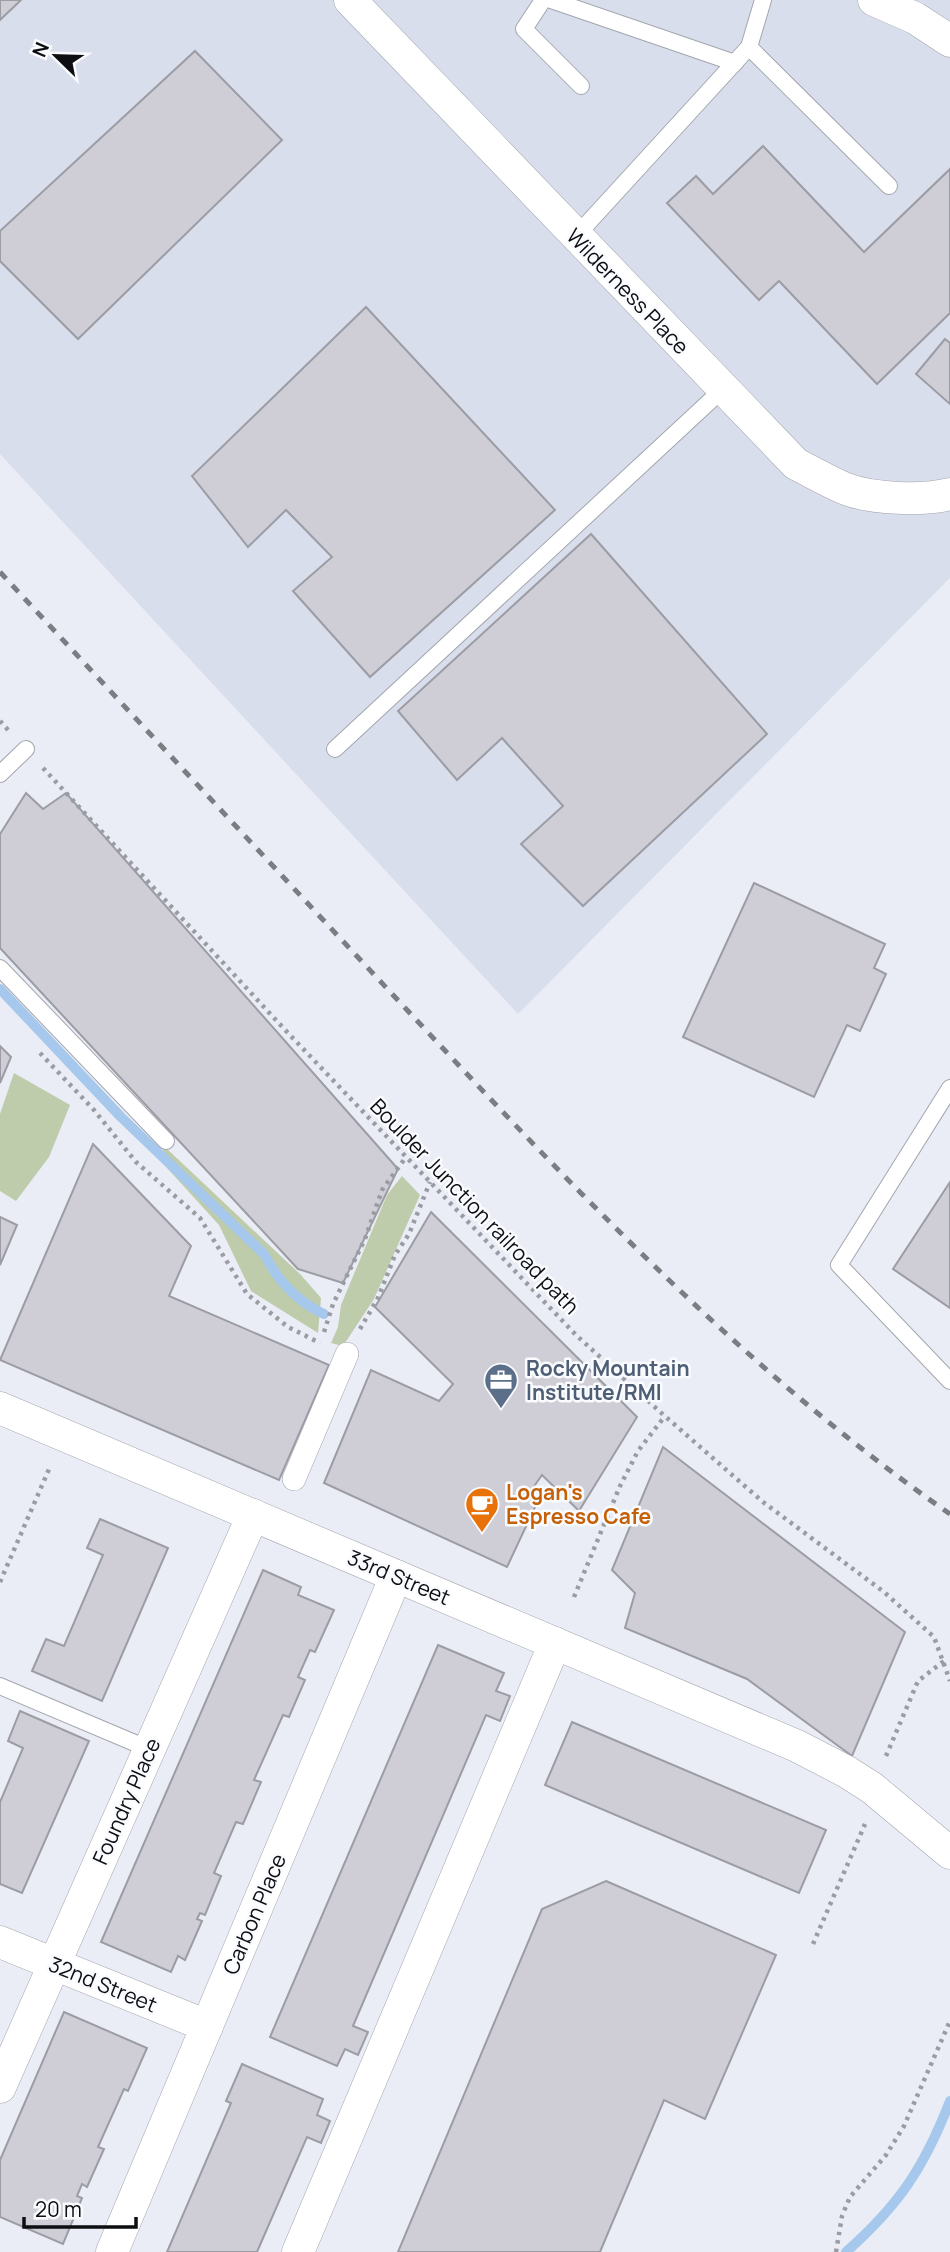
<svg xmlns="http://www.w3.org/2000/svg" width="950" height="2252" font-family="Manrope,sans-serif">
<rect width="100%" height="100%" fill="#eaedf6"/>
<polygon fill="#d9deed" points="0,0 950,0 950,578 518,1014 0,454"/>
<g fill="#beccab">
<polygon points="14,1073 70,1105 49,1157 16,1201 0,1191 0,1114"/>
<polygon points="165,1147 301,1275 321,1298 318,1333 251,1291 219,1225 158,1158"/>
<polygon points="402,1176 420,1195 374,1299 343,1346 331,1343 338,1327 341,1305 387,1195"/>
</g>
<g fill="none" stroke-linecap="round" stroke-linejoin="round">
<g stroke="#a5c8ec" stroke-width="10">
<path d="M0,989L121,1117L264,1254C278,1281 296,1301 324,1314"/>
<path d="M846,2252C899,2205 924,2168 950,2101"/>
</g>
</g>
<g fill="#cfced6" stroke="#9c9ca4" stroke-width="2">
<polygon points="0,0 21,0 0,20"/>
<polygon points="195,51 282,140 78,339 0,261 0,231"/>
<polygon points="763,146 864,252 950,169 950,313 877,384 779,281 759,300 667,203 696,176 713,194"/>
<polygon points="366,307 555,510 370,677 293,591 332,557 286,510 248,547 192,476"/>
<polygon points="945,339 950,343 950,404 916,374"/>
<polygon points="591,534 767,734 583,906 521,844 563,806 502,738 457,780 398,711"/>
<polygon points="26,793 43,809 66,793 398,1169 343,1283 298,1269 0,948 0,834"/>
<polygon points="754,883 885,944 874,968 886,974 860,1031 847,1025 814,1097 683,1037"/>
<polygon points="0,1046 11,1057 0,1083"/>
<polygon points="93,1144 191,1246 169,1296 329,1365 279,1480 0,1360"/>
<polygon points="950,1182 950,1308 893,1269"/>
<polygon points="431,1212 637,1417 579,1511 542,1475 530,1492 536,1505 507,1567 324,1483 371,1370 439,1401 453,1384 375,1307"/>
<polygon points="0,1217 17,1225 0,1265"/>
<polygon points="663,1447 905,1632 852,1756 747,1679 625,1628 635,1593 612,1570"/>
<polygon points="100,1519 168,1548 102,1701 32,1671 46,1639 64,1646 103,1555 87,1548"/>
<polygon points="263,1570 301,1587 298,1595 334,1610 315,1652 310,1650 298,1677 305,1680 289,1717 283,1715 254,1780 261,1782 243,1824 236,1822 214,1873 221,1876 205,1915 200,1913 197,1919 202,1921 185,1960 178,1956 171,1972 101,1942"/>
<polygon points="438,1645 504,1673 496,1691 510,1696 500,1721 486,1715 353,2026 368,2032 358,2055 345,2049 337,2066 270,2037"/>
<polygon points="20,1711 89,1741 22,1893 0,1884 0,1802 23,1748 8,1741"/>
<polygon points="572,1722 826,1830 799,1893 545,1785"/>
<polygon points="606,1881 776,1955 705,2119 664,2100 600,2252 398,2252 542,1909"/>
<polygon points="64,2012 147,2048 128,2091 124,2089 98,2147 104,2149 87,2187 82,2184 77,2196 82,2198 63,2244 0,2217 0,2160"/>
<polygon points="242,2064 323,2099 317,2115 330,2121 321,2143 307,2137 257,2252 167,2252 231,2103 226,2101"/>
</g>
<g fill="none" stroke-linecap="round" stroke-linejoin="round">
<g stroke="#a3a6ad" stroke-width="18">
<g id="service">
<polyline points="543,0 524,29 581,86"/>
<polyline points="551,0 735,63"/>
<polyline points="749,47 889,186"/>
<polyline points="576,236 749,47 763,0"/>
<polyline points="335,749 723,389"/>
<polyline points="0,774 26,749"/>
<polyline points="0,968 166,1141"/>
<polyline points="950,1088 839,1265 950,1381"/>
<polyline points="0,1686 149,1749"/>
</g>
</g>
<g stroke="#a3a6ad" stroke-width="24">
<polyline id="pedestrian" points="294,1479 347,1354"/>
</g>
<g stroke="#a3a6ad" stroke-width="33">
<g id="minor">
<path d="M350,0L796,464C812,472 829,482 846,489C872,499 923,501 950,494"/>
<polyline points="874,0 915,18 950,41"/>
<polyline points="0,1408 797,1746 847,1772 872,1788 950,1853"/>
<polyline points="0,1942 207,2026"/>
<polyline points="0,2087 253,1515"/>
<polyline points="112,2252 396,1576"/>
<polyline points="298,2252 555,1643"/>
</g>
</g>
<g stroke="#9a9ca3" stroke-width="4.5" stroke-dasharray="3.5 5" stroke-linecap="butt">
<polyline points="0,721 9,731"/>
<polyline points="43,768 288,1033 576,1335 658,1410 763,1502 884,1592 934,1637 950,1681"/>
<polyline points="40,1053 94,1110 136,1162 200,1218 247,1294 288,1327 320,1343"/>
<polyline points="360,1329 378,1298 395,1255 409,1234 430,1182"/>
<polyline points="324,1332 333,1304 365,1239 382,1190 406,1157"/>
<polyline points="0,1582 50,1467"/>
<polyline points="574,1597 620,1486 638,1451 665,1416"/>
<polyline points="886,1756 918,1681 944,1661"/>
<polyline points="813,1944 865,1824"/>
<polyline points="836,2252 842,2216 850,2197 886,2155 904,2126 950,2021"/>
</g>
<use href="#service" stroke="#fff" stroke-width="16"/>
<use href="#pedestrian" stroke="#fff" stroke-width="23"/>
<use href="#minor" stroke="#fff" stroke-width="32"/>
<path stroke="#7b7d83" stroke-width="5" stroke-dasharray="9 9" stroke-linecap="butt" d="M0,572C136,719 272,865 408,1011C576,1191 747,1373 950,1514"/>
</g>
<defs>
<g id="office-pin" transform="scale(1.75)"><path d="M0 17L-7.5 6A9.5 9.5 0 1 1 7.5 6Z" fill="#5c6f8a" stroke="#fafbfe"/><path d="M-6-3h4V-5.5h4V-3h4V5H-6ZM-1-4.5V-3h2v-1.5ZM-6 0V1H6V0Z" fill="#fff"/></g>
<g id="cafe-pin" transform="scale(1.75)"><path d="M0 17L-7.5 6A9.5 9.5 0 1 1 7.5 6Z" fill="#e8710a" stroke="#fafbfe"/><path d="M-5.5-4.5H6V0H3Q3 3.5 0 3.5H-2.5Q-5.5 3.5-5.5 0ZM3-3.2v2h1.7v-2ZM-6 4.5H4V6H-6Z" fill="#fff"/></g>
</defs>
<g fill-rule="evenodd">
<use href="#office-pin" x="501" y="1380"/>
<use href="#cafe-pin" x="482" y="1504"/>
</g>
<g text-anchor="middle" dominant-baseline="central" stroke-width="5" stroke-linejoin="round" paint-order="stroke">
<g font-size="21" fill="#0d0e11" stroke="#fafbfe">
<text transform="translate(628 291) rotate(46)">Wilderness Place</text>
<text transform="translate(475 1206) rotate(46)">Boulder Junction railroad path</text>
<text transform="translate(399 1577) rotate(23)">33rd Street</text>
<text transform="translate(126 1801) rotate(-66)">Foundry Place</text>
<text transform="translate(254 1914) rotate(-67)">Carbon Place</text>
<text transform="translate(103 1984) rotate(22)">32nd Street</text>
</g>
<g font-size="21" font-weight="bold" fill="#4e5e75" stroke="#fafbfe" text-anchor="start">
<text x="526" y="1368">Rocky Mountain<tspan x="526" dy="24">Institute/RMI</tspan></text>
</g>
<g font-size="21" font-weight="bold" fill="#c56008" stroke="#fafbfe" text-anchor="start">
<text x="506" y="1492">Logan's<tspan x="506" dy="24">Espresso Cafe</tspan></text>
</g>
</g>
<g transform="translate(56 56) rotate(293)" stroke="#fafbfe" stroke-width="5" paint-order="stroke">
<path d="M0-5L12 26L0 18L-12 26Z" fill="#0d0e11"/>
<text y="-10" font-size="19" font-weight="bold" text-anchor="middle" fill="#0d0e11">N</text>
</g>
<path d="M24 2217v10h112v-10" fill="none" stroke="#0d0e11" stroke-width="3.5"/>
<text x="35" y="2217" font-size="21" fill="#0d0e11" stroke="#fafbfe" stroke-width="5" paint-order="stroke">20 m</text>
</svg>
